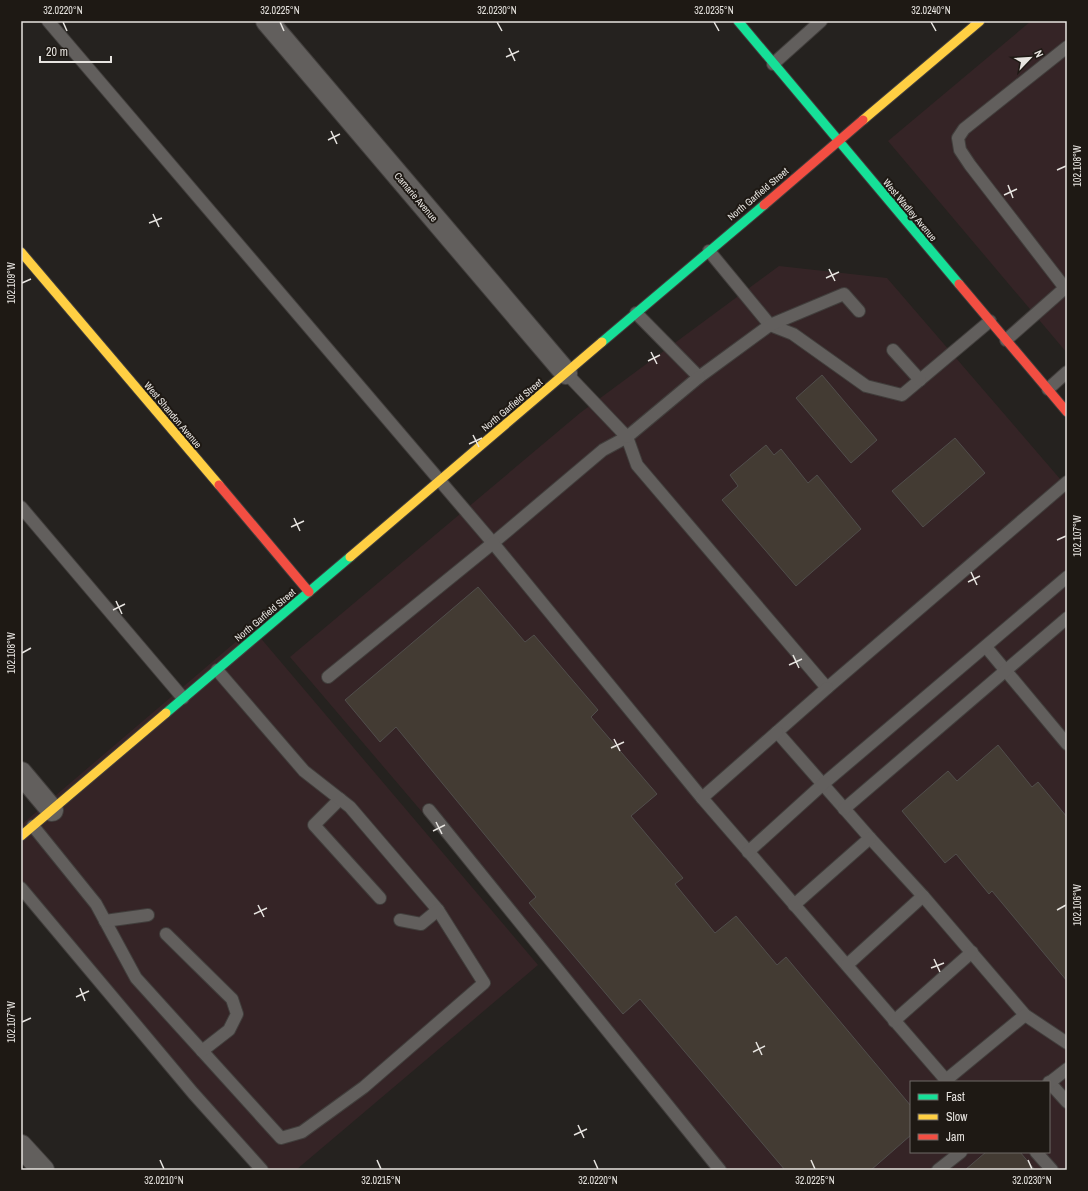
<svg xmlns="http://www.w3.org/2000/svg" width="1088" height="1191" font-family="'Archivo Narrow',sans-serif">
<rect width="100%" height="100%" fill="#25221f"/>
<g fill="#352426" fill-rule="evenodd">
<polygon points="1031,21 1067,21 1067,353 888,141"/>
<path d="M779,266L887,278L1067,487V1170H727L290,657L580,413ZM911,1082H1049V1152H911Z"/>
<polygon points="252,628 538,965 296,1170 255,1170 21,892 21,825"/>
</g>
<g fill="#433b33" stroke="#514e4c">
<polygon points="822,375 877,440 851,463 796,398"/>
<polygon points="955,438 985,473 923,527 892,491"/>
<polygon points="766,445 774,455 781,449 808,483 817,475 861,529 796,586 722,500 738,486 730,475"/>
<polygon points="478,587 525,642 534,635 598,710 591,717 657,794 631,816 683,878 675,884 715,933 736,916 777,965 786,957 911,1106 911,1135 871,1170 785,1170 640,999 623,1014 529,903 536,897 396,727 380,742 345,700"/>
<polygon points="998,745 1032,787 1038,782 1067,817 1067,981 992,891 989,894 956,854 945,863 902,811 948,771 957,781"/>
<polygon points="986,1152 1020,1152 1035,1170 965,1170"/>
</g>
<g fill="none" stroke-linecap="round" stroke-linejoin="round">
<g stroke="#413e3c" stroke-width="14">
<g id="lane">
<polyline points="48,21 493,543 603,450 627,437 637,465 827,688 1067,482"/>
<polyline points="773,64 821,21"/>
<polyline points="709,251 770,325 793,334 866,386 902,395 990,321"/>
<polyline points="636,313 699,377 770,325 844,294 859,311"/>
<polyline points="1006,340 1065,288 970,165 960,150 958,138 964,129 1067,47"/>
<polyline points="893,350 920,380"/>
<polyline points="566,373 627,437 699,377"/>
<polyline points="1048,389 1067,372"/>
<polyline points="21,507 183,698"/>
<polyline points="986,647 1067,744"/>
<polyline points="328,677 493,543 702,798"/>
<polyline points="827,688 777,732 870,838 923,896 1025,1015 1067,1043"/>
<polyline points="777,732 702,798 946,1080 1025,1015"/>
<polyline points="340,799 314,825 380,898"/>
<polyline points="844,809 1067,618"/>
<polyline points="429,810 720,1170"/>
<polyline points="33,826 96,904 136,978 281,1138 302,1132 364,1087 484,983 438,910 350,807 304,771 217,670"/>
<polyline points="748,852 822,785 1067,577"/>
<polyline points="21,888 193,1093 262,1170"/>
<polyline points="794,905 870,838"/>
<polyline points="400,920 421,924 438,910"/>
<polyline points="105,921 148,915"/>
<polyline points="166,934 232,999 237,1014 229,1030 202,1051"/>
<polyline points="847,965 923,896"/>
<polyline points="894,1021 972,952"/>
<polyline points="1049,1082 1067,1102"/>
<polyline points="1049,1083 1067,1069"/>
<polyline points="1036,1152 1052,1170"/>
<polyline points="938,1170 961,1152"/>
</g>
</g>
<g stroke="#413e3c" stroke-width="24">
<g id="street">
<polyline points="267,21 566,373"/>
<polyline points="21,773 52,810"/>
<polyline points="21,1146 43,1170"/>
</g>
</g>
<g stroke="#413e3c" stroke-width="11">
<g id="fast">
<polyline points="738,21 959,284"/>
<polyline points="602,342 764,205"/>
<polyline points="166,713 350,557"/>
</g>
</g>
<g stroke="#413e3c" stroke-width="11">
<g id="slow">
<polyline points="863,120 980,21"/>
<polyline points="21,252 219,485"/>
<polyline points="350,557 602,342"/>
<polyline points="21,836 166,713"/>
</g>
</g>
<g stroke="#413e3c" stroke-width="11">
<g id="jam">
<polyline points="764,205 863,120"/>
<polyline points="959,284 1067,412"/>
<polyline points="219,485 309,592"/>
</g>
</g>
<use href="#lane" stroke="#625f5d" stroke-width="12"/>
<use href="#street" stroke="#625f5d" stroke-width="22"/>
<use href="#fast" stroke="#16e098" stroke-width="9"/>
<use href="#slow" stroke="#ffcf43" stroke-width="9"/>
<use href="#jam" stroke="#f24e42" stroke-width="9"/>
</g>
<path fill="none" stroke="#e7e4e0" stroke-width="1.5" d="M63,22L67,31M280,22L284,31M497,22L502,31M714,22L719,31M931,22L936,31M509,48L515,61M506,57L519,51M331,131L337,144M328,140L340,134M1057,170L1066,166M1008,185L1013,198M1004,195L1017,189M153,214L159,227M149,223L162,218M829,269L835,281M826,278L839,272M22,283L31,279M651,352L657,364M648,361L660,355M473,435L479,447M469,444L482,438M294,518L300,531M291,527L304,521M1057,540L1066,536M971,572L977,585M968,582L980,576M116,601L122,614M113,610L125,604M22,653L31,648M793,655L799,668M789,665L802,659M614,739L620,751M611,748L624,742M436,822L442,834M433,831L445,825M258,905L264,917M1057,910L1066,905M254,914L267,908M934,959L940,972M931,968L944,963M80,988L85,1001M76,997L89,991M22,1022L31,1018M756,1042L762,1055M753,1052L765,1046M578,1125L584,1138M574,1135L587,1129M160,1160L164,1169M377,1160L381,1169M594,1160L598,1169M811,1160L815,1169M1028,1160L1032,1169"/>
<g text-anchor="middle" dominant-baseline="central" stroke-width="4" stroke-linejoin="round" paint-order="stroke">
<g font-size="10" fill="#e7e4e0" stroke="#1e1914">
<text transform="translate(758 194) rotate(-40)">North Garfield Street</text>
<text transform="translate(416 197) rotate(50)">Camarie Avenue</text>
<text transform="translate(910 210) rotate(50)">West Wadley Avenue</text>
<text transform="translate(512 405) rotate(-40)">North Garfield Street</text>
<text transform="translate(173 415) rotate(50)">West Shandon Avenue</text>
<text transform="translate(265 615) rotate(-40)">North Garfield Street</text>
</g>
</g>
<rect width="1088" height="1191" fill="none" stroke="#1e1914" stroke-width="44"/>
<rect x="910" y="1081" width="140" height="72" fill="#1e1914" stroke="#6e6a66"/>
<rect x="918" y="1094" width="20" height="6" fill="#16e098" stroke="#6e6a66"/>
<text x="946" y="1101" font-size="12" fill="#e7e4e0">Fast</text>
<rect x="918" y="1114" width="20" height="6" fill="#ffcf43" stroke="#6e6a66"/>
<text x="946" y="1121" font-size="12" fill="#e7e4e0">Slow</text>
<rect x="918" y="1134" width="20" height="6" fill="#f24e42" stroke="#6e6a66"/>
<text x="946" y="1141" font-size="12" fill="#e7e4e0">Jam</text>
<g transform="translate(1030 58) rotate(65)" stroke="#1e1914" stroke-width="3" paint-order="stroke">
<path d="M0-3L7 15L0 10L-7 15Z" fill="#e7e4e0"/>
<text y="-6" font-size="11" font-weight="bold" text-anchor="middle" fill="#e7e4e0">N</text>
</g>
<path d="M40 56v6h71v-6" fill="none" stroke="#e7e4e0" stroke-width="2"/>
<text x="46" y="56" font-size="12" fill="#e7e4e0" stroke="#1e1914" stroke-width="3" paint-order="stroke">20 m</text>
<rect x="22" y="22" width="1044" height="1147" fill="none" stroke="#e7e4e0" stroke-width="1.5"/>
<g font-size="10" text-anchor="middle" fill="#e7e4e0">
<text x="63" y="14">32.0220°N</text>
<text x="280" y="14">32.0225°N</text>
<text x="497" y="14">32.0230°N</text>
<text x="714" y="14">32.0235°N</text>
<text x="931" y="14">32.0240°N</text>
<text transform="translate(1077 166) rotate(-90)" y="4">102.108°W</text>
<text transform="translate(11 283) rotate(-90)" y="4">102.109°W</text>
<text transform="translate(1077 536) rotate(-90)" y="4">102.107°W</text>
<text transform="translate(11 653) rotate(-90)" y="4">102.108°W</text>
<text transform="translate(1077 905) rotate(-90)" y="4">102.106°W</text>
<text transform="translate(11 1022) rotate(-90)" y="4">102.107°W</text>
<text x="164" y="1184">32.0210°N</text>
<text x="381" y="1184">32.0215°N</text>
<text x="598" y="1184">32.0220°N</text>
<text x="815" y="1184">32.0225°N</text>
<text x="1032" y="1184">32.0230°N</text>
</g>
</svg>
